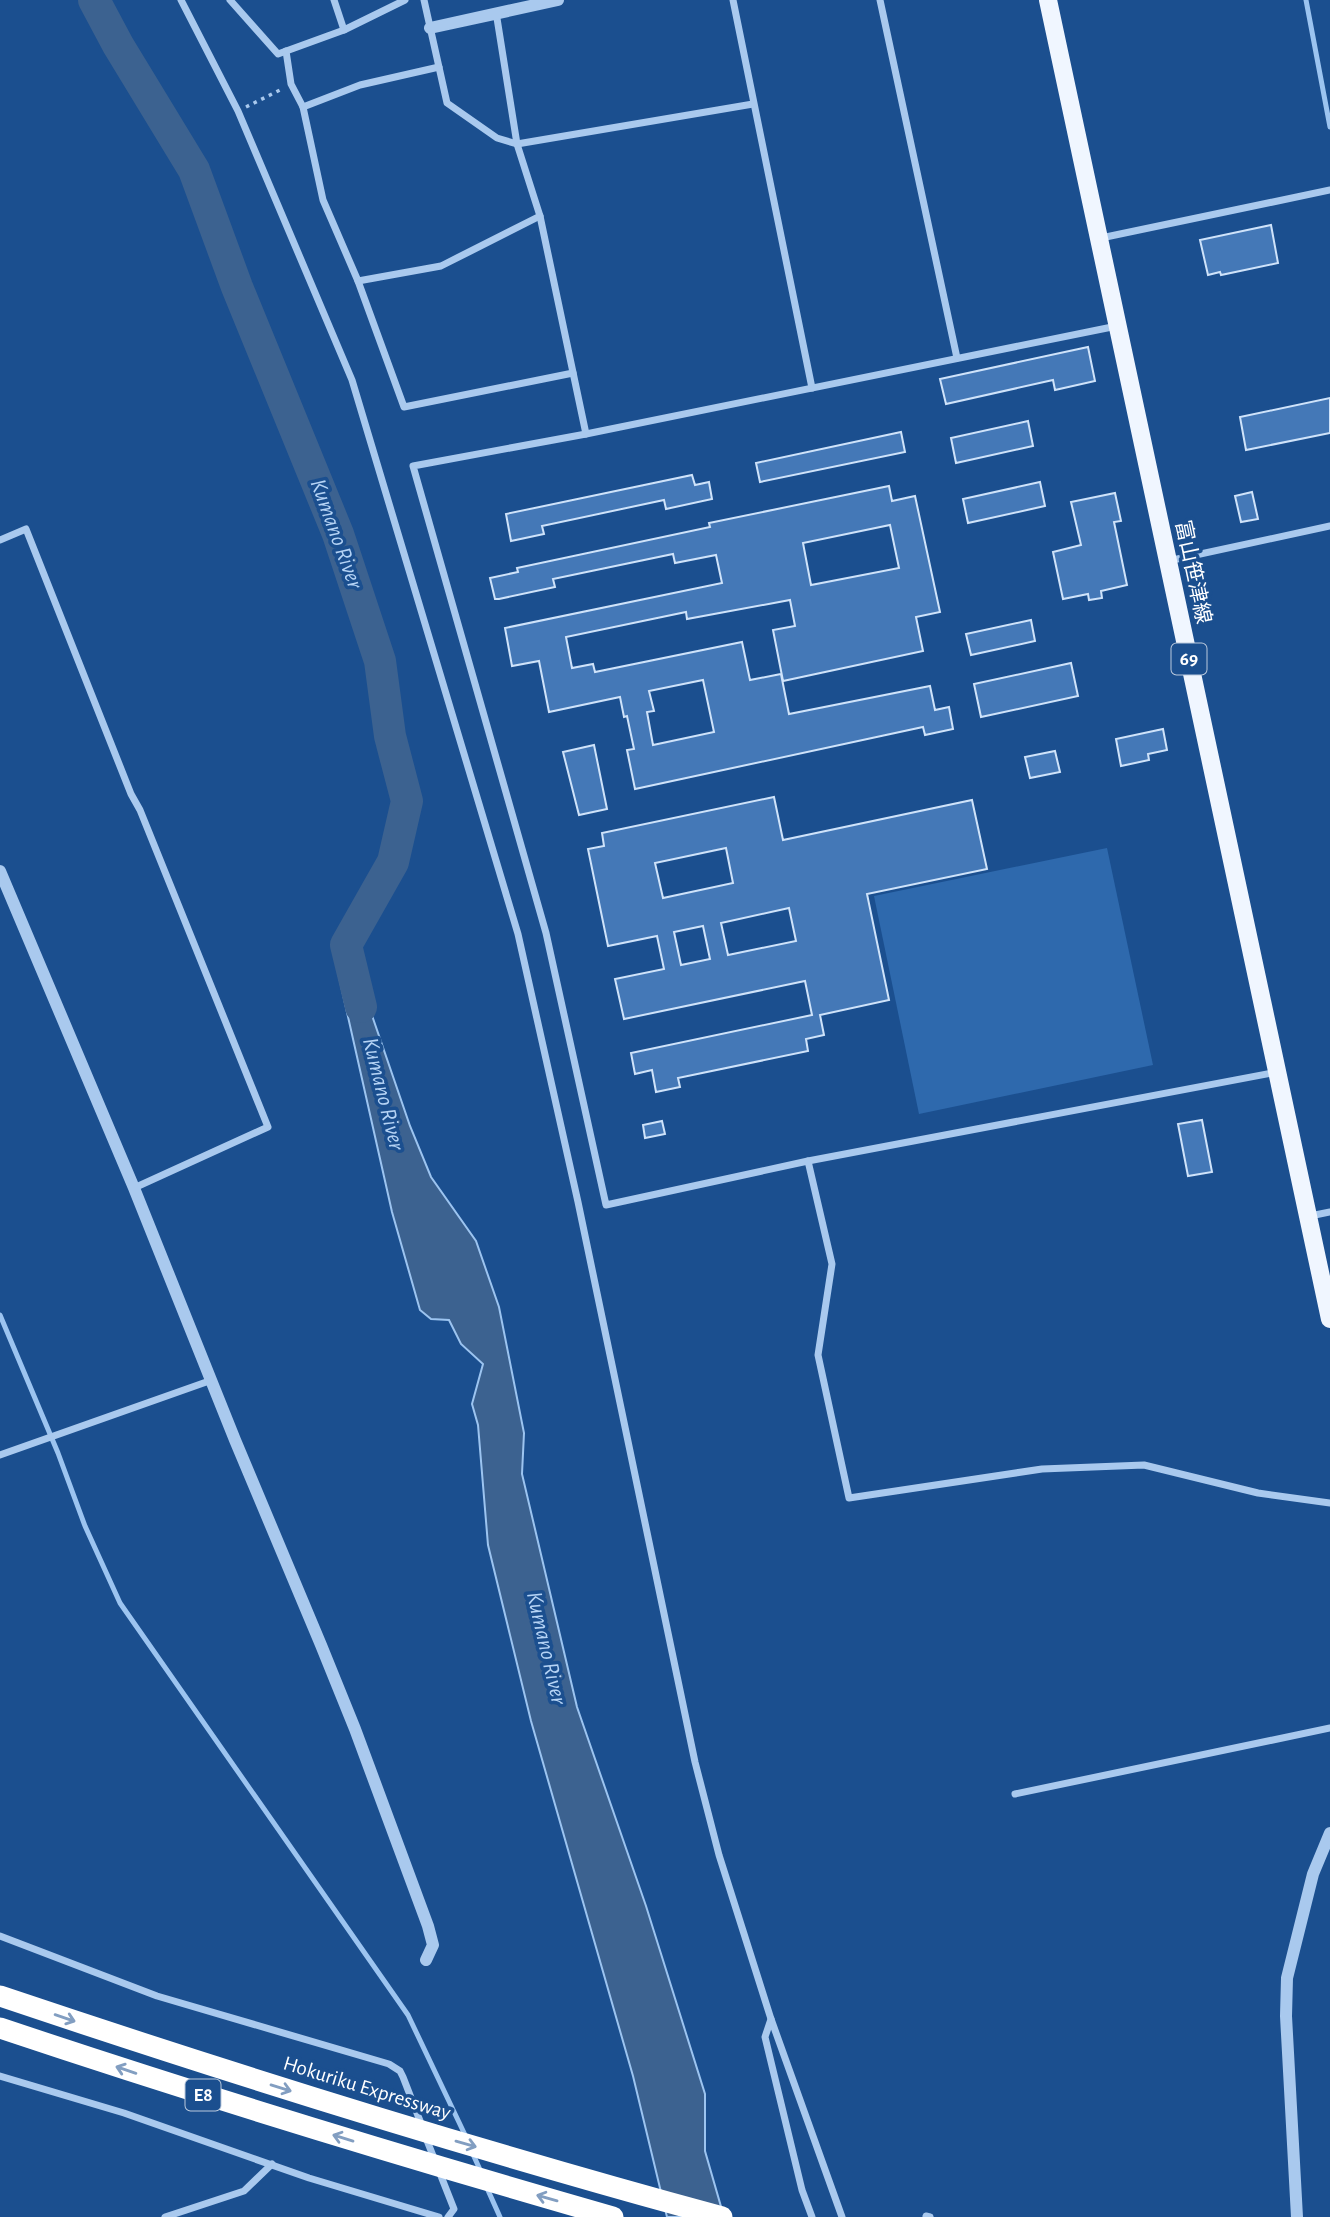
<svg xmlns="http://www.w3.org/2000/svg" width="1330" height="2217" font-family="'Alegreya Sans','Noto Sans JP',sans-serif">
<rect width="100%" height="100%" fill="#1b4f8f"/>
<polygon fill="#2e69ad" points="1107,848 1153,1065 919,1114 874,896"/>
<polygon fill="#3c6290" stroke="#9cc4f0" stroke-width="2" points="335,959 355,966 410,1126 431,1177 476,1241 499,1307 524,1433 522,1474 577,1707 646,1906 705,2094 705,2151 724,2217 667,2217 633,2076 531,1721 488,1545 478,1425 472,1404 483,1364 461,1344 449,1320 431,1319 420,1310 392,1212"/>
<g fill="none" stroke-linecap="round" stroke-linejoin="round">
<g stroke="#9cc4f0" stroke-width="5">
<polyline points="1306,0 1330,127"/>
<polyline points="0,1315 58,1453 85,1526 120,1603 408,2015 466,2137"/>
<polyline points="472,2152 481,2172"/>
<polyline points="487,2188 500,2217"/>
</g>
<polyline stroke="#3c6290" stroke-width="32" points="94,0 118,45 194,170 237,287 338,534 380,661 390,736 407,801 393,862 346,945 361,1007"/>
</g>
<g fill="#4478b7" stroke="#cfe3fa" stroke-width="2" fill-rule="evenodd">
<polygon points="1271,225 1278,263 1221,275 1220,272 1208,275 1200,240"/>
<polygon points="1088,347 1095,381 1055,390 1053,380 946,404 940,379"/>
<polygon points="1330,398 1330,433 1246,450 1240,417"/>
<polygon points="1028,421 1033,446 956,463 951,438"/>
<polygon points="901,432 905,452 760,482 756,463"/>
<polygon points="692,475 695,485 709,482 712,499 666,509 664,500 542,526 544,534 511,541 506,514"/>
<polygon points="1040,482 1045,506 968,523 963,499"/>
<path d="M889,486L892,501L915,496L940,612L916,617L923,651L783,681L773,630L795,626L790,600L687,619L686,612L566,637L572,668L593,664L595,672L742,642L750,680L781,674L789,714L930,686L935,710L949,707L953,729L925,735L923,727L635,789L627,750L634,749L627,716L624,717L620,697L549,712L539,661L512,666L505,628L722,583L716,555L675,563L673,554L553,579L555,587L499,599H495L490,578L518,572L517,568L710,527L709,523ZM890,525L899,568L811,585L803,543ZM703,680L714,732L653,745L647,712L654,711L649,691Z"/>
<polygon points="1252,492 1258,519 1241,522 1235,496"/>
<polygon points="1115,493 1121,521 1114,522 1127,585 1101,591 1102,598 1089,600 1088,594 1063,599 1053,552 1081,545 1071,502"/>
<polygon points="1031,620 1035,641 971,655 966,634"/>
<polygon points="1071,663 1078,696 981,717 974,684"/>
<polygon points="1163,729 1167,750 1148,754 1149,760 1121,766 1116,739"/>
<polygon points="594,745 607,809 579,815 563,752"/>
<polygon points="1055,751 1060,772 1030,778 1025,757"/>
<path d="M774,797L783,840L972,800L987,869L867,894L889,1000L820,1015L824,1035L806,1039L808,1051L678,1078L680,1087L656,1092L652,1070L635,1074L631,1053L812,1015L805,981L624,1019L615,979L664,969L657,936L608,946L588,849L604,846L602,833ZM726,848L733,883L663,898L655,863ZM789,908L796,941L728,955L721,923ZM703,926L710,959L681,965L674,932Z"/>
<polygon points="1202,1120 1212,1172 1188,1176 1178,1124"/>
<polygon points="662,1121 665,1134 645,1138 643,1125"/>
</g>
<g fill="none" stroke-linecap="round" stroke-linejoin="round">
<polyline stroke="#a9c9ee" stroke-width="3.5" stroke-dasharray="3.5 5" stroke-linecap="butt" points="246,107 280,90"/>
<g stroke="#a9c9ee" stroke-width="7">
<polyline points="181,0 238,111 352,380 518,934 578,1202 695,1762 719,1855 771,2019 765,2037 802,2190 812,2217"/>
<polyline points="230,0 278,54 344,30 405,0"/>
<polyline points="334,0 344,30"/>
<polyline points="424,0 447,103 497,138 517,144 753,104"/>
<polyline points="733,0 812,388"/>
<polyline points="880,0 957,358"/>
<polyline points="496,12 517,144 540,216 586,434"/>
<polyline points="286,51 291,84 303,107"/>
<polyline points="439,67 360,85 303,107 323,200 358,281 404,407 573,373"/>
<polyline points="1101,238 1330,190"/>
<polyline points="358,281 441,266 540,216"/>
<polyline points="1117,326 586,434 413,466 546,933 606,1205 808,1161 1277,1072"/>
<polyline points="0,540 26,529 131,794 140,810 268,1127 134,1188"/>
<polyline points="1168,561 1330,526"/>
<polyline points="808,1161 832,1264 818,1355 849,1498 1042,1469 1144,1465 1258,1493 1330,1503"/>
<polyline points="1310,1216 1330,1212"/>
<polyline points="0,1455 212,1380"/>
<polyline points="1015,1794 1330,1728"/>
<polyline points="0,1936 157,1996 389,2064 400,2071 403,2077 422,2126"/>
<polyline points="771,2019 842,2217"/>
<polyline points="0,2076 124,2113 309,2178 439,2217"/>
<polyline points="426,2138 454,2209 448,2217"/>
<polyline points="926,2216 930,2217"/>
<polyline points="165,2217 244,2191 272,2164"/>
</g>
<g stroke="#a9c9ee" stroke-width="12">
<polyline points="430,28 558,0"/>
<polyline points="0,871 134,1188 235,1440 321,1645 355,1729 428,1926 433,1945 426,1960"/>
<polyline points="1297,2217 1286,2016 1287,1978 1313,1874 1330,1833"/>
</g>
<polyline stroke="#f0f6ff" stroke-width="18" points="1048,0 1330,1319"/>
<g stroke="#fff" stroke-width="21">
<path d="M0,1996C238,2076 479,2151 722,2217"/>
<path d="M0,2028C203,2096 407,2158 613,2217"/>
</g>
</g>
<defs><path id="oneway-shaft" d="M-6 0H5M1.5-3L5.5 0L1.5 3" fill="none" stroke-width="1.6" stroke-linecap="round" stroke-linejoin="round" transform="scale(1.75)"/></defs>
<g stroke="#829ec1">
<use href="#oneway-shaft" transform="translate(65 2018) rotate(19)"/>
<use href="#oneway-shaft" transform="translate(126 2070) rotate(-161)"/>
<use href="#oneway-shaft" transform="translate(281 2088) rotate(17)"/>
<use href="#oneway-shaft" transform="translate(343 2138) rotate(-163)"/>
<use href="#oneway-shaft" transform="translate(466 2144) rotate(16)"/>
<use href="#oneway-shaft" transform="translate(547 2198) rotate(-164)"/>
</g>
<g text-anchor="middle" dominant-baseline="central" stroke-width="7" stroke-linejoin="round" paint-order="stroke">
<g fill="#1b4f8f" stroke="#bbcadd" stroke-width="2">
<rect x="1171.5" y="643.5" width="35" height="31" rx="5"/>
<rect x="185.5" y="2079.5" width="35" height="31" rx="5"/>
</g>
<g font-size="19" font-weight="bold" fill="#fff">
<text x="1189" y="659">69</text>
<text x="203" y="2095">E8</text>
</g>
<g font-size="21" fill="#fff" stroke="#1b4f8f">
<text transform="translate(1193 572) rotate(78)">富山笹津線</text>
<text transform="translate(367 2088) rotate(17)">Hokuriku Expressway</text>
</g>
<g font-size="23" font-style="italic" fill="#b5d3f5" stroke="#1b4f8f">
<text transform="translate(336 534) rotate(70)">Kumano River</text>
<text transform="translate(383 1094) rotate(76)">Kumano River</text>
<text transform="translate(546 1648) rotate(77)">Kumano River</text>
</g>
</g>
</svg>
